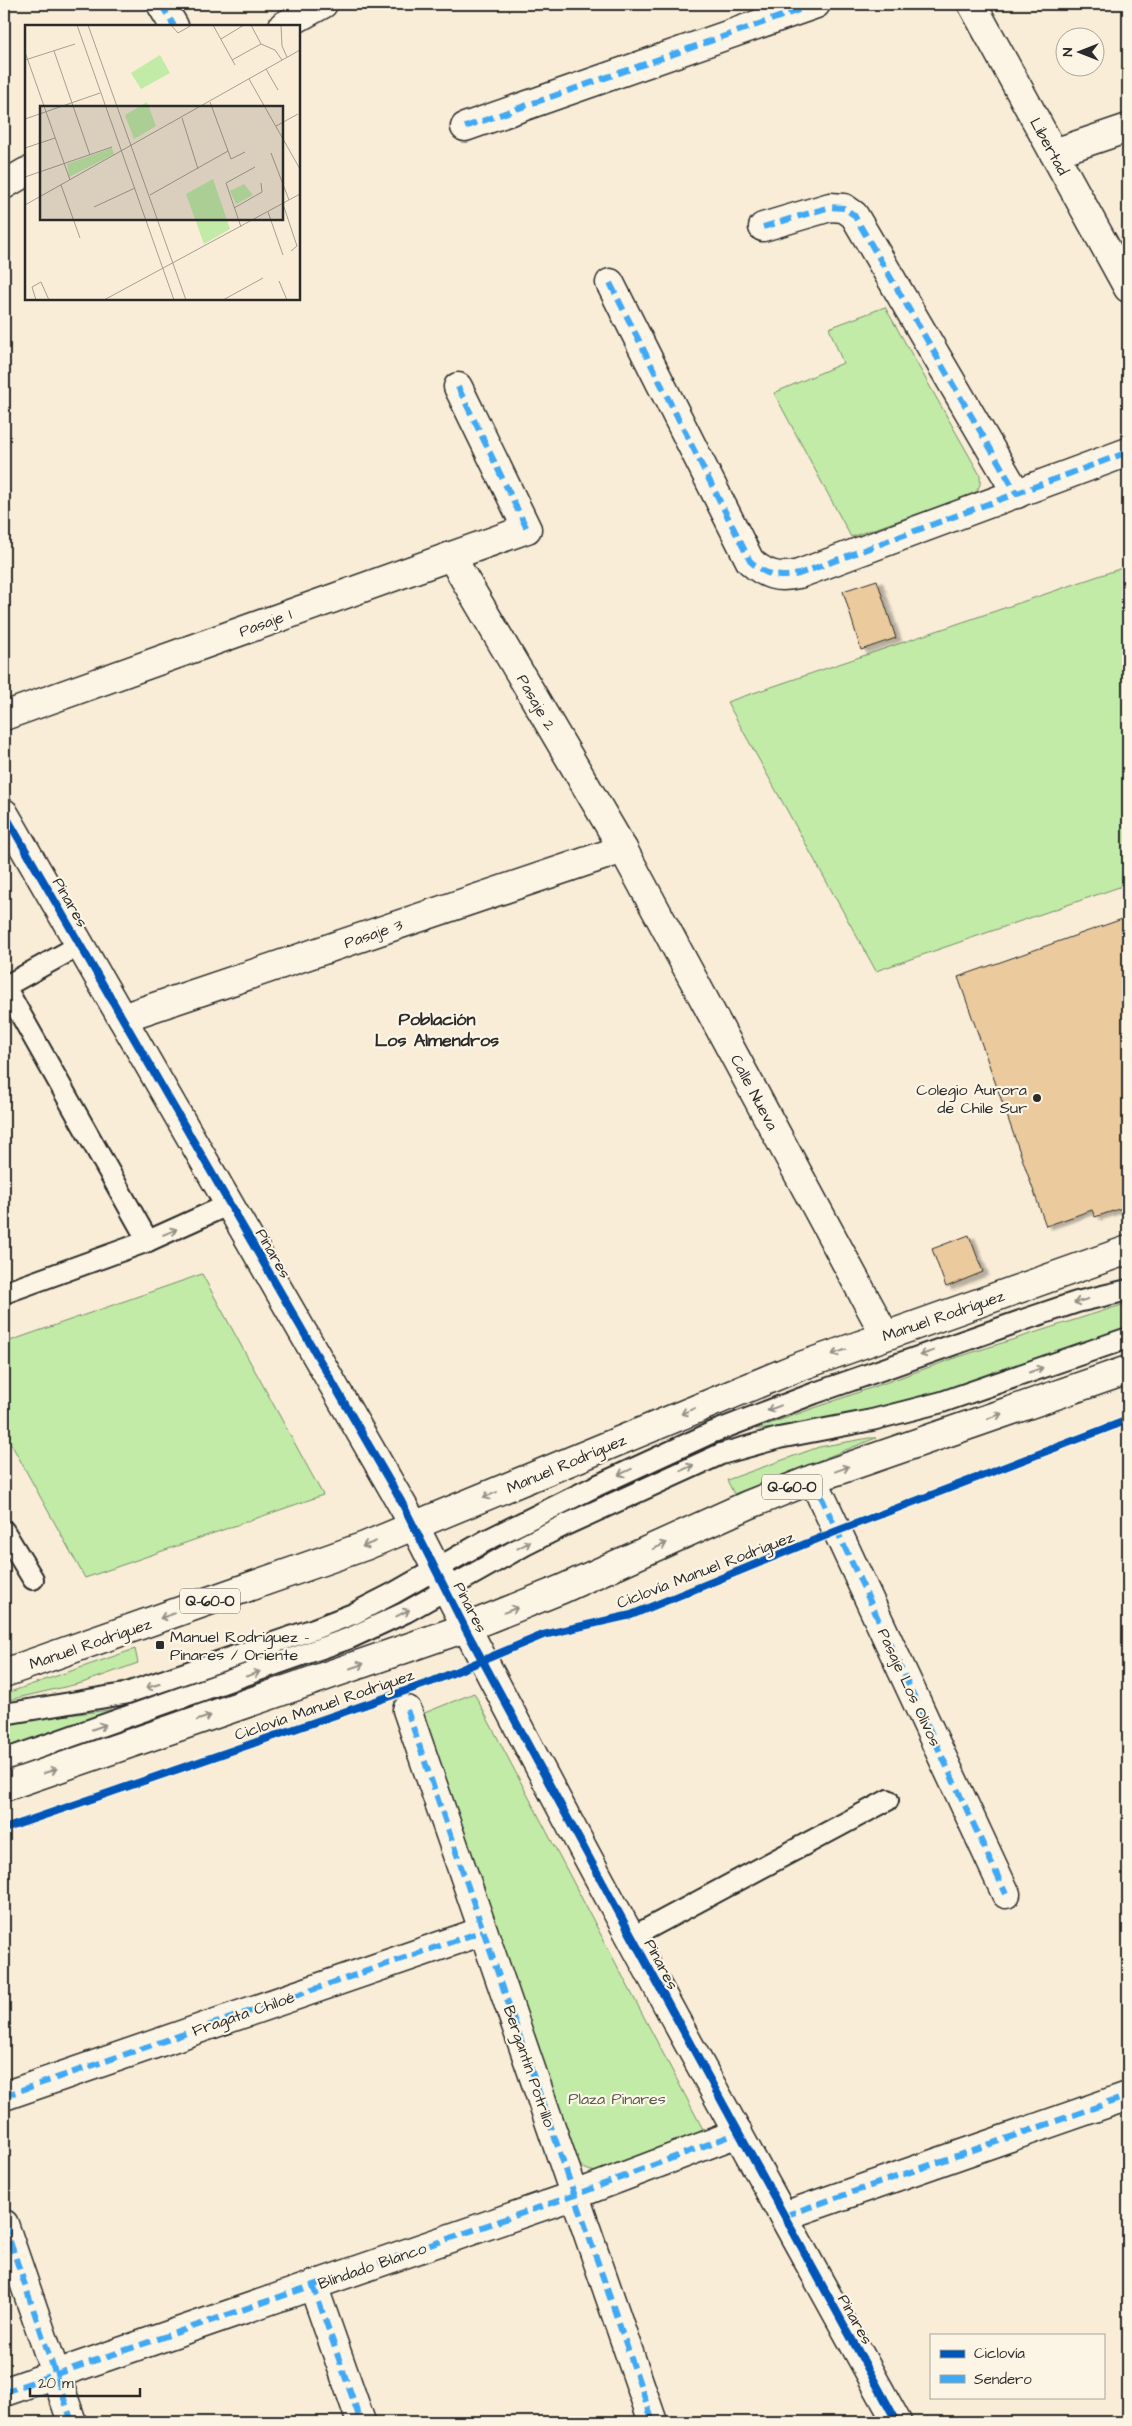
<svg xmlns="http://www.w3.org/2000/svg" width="1132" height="2426" font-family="'Architects Daughter',sans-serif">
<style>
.green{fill:#c1eba7;stroke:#768b69}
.building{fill:#ebcb9d;stroke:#2b2b2b;filter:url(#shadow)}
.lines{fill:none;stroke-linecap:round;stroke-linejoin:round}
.lane-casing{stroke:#2b2b2b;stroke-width:24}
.street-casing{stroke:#2b2b2b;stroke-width:31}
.secondary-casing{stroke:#2b2b2b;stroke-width:31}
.primary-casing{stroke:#2b2b2b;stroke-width:31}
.lane{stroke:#fcf5e5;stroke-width:20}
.street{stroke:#fcf5e5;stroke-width:28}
.secondary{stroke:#fcf5e5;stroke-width:28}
.primary{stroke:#fcf5e5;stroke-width:28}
.quiet{stroke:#3fa9f5;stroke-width:6;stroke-dasharray:12 6;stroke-linecap:butt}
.cycleway-casing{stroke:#fcf5e5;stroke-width:11}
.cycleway{stroke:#0057b8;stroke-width:8}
.oneway{stroke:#949088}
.poi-dot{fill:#2b2b2b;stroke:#fcf5e5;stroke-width:2}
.labels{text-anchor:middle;stroke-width:4.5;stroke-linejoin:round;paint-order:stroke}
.shield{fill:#fcf5e5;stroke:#6a6863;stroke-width:1}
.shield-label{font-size:15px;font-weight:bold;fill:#2b2b2b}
.street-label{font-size:16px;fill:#2b2b2b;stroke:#fcf5e5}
.poi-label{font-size:16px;fill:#2b2b2b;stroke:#fcf5e5;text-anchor:end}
.park-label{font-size:16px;fill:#505b4a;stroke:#fcf5e5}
.neighbourhood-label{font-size:18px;font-weight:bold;fill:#2b2b2b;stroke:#fcf5e5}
.inset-road{fill:none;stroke:#a79f92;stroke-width:1}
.view{fill:#2b2b2b;fill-opacity:0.15;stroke:#2b2b2b;stroke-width:2.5}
.inset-edge{fill:none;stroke:#2b2b2b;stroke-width:2.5}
</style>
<defs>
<filter id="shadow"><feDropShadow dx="5.5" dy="3" stdDeviation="1" flood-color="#0004"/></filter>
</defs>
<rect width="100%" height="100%" fill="#f9edd7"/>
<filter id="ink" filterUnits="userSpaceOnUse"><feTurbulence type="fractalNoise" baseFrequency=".02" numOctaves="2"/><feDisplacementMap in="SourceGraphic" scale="10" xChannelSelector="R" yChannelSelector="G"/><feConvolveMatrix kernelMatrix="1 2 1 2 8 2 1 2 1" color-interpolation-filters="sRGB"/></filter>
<g filter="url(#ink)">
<g class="green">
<path d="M885,307L980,475C981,484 980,489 972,495L851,537L774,393L843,363L829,328Z"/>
<path d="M1128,566V884L876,971L727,702Z"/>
<path d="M202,1274L323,1495L85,1578L4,1431V1343Z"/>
<path d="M1128,1303V1329C1034,1361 939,1397 841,1417C812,1423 785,1429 755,1429L958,1357Z"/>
<path d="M869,1438H876L734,1494L727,1480L819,1447Z"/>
<path d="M135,1649L138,1663L82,1683L4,1701V1694Z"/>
<path d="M474,1693L707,2137L603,2172C588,2172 582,2169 573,2157L422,1714Z"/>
<path d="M117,1709L4,1748V1723Z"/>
</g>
<g class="building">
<path d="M877,580L896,638L861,650L843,591Z"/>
<path d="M1128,917V1206L1095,1217L1092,1210L1046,1226L958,977Z"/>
<path d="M969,1235L983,1272L946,1287L932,1249Z"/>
</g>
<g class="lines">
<defs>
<g id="lane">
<path d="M4,985L148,1241"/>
<path d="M4,987L80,945"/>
<path d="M4,1293L148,1241L230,1204"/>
<path d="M4,1531L33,1579"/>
<path d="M4,1714L124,1694L314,1629L353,1614L394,1593L487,1540L596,1486L711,1433L815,1393L1029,1318L1077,1302L1128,1290"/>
<path d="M4,1760L350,1638L406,1612L525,1545L563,1526L721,1454L779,1438L872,1420L942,1402L1128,1338"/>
<path d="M632,1937L888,1800"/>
</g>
<g id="street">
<path d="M161,4L174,26"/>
<path d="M972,4L1128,288"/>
<path d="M283,26L323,4"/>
<path d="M465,127L816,4"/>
<path d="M1054,153L1128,128"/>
<path d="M4,185L26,172"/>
<path d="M763,227L830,207L844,208L854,215L1017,494"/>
<path d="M610,283L750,561C765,575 778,579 799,574L1128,452"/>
<path d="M451,556L623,849L885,1335"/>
<path d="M4,716L527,529L458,387"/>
<path d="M4,813L415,1527"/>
<path d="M122,1018L623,849"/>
<path d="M813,1479L1006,1894"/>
<path d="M407,1710L653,2422"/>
<path d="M4,2096L483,1931"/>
<path d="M784,2216L1128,2096"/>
<path d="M4,2224L72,2422"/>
<path d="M313,2285L361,2422"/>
<path d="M4,2392L575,2195L738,2133"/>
</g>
<path id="secondary" d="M415,1527C568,1829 733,2125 897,2422"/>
<g id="primary">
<path d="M4,1673L365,1546L798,1367L1128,1250"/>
<path d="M4,1787L465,1628L562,1589L748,1505L813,1479L1128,1370"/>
</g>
</defs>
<use href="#lane" class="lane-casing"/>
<use href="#street" class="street-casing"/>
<use href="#secondary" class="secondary-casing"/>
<use href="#primary" class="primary-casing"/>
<use href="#lane" class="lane"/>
<use href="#street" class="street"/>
<use href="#secondary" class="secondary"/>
<use href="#primary" class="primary"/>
<g class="quiet">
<path d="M161,4L174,26"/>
<path d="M974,6L980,4"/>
<path d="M465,127L816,4"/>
<path d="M763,227L830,207L844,208L854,215L1017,494"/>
<path d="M610,283L750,561C765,575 778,579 799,574L1128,452"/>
<path d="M458,387L527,529"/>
<path d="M813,1479L1006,1894"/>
<path d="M407,1710L653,2422"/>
<path d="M4,2096L483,1931"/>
<path d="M784,2216L1128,2096"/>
<path d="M4,2224L72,2422"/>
<path d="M313,2285L361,2422"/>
<path d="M4,2392L575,2195L738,2133"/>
</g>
<defs>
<g id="cycleway">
<path d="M4,813L401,1501L465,1628L632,1937L897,2422"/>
<path d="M4,1829L431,1682L543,1635L631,1615L837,1531L1128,1420"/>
</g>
</defs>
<use href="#cycleway" class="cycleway-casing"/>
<use href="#cycleway" class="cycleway"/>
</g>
<defs><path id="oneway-shaft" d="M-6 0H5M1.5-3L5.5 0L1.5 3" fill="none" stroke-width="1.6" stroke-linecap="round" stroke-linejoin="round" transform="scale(1.25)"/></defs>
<g class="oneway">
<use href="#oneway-shaft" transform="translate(170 1232) rotate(-23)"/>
<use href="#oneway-shaft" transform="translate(1081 1301) rotate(165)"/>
<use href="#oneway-shaft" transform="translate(839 1352) rotate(160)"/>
<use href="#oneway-shaft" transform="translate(927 1353) rotate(161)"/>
<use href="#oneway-shaft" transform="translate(1036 1370) rotate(-19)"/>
<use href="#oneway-shaft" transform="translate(774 1408) rotate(159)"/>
<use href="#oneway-shaft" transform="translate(688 1411) rotate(157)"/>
<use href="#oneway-shaft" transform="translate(995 1416) rotate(-19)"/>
<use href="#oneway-shaft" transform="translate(687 1468) rotate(-25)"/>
<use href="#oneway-shaft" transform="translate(842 1469) rotate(-20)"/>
<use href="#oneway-shaft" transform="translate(625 1472) rotate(155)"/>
<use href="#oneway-shaft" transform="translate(490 1495) rotate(157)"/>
<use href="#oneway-shaft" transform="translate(369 1544) rotate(159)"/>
<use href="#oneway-shaft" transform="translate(524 1545) rotate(-28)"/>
<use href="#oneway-shaft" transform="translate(660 1546) rotate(-24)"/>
<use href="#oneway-shaft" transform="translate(511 1610) rotate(-21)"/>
<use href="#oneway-shaft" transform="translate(403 1613) rotate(-27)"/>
<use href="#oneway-shaft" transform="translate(167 1616) rotate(161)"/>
<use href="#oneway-shaft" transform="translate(357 1666) rotate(-19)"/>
<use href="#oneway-shaft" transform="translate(253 1674) rotate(-19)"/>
<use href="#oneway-shaft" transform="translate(153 1686) rotate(163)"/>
<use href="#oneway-shaft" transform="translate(204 1718) rotate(-19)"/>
<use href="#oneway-shaft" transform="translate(99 1727) rotate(-19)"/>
<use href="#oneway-shaft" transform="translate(50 1771) rotate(-19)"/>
</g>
</g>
<g class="poi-dot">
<circle cx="1037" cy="1098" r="5"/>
<rect x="155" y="1640" width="10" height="10" rx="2.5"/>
</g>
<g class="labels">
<g class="shield">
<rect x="762" y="1474.5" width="60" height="25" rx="4"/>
<rect x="180" y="1588.5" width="60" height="25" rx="4"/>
</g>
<g class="shield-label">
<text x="792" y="1492">Q-60-O</text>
<text x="210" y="1606">Q-60-O</text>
</g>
<g class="street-label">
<text transform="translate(1050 146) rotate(61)" y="6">Libertad</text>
<text transform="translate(265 622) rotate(-20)" y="6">Pasaje 1</text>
<text transform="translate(537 702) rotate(60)" y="6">Pasaje 2</text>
<text transform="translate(71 902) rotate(60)" y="6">Pinares</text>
<text transform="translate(373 933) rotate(-19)" y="6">Pasaje 3</text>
<text transform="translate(755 1092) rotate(62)" y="6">Calle Nueva</text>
<text transform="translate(274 1253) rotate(60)" y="6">Pinares</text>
<text transform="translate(943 1315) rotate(-19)" y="6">Manuel Rodríguez</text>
<text transform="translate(566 1463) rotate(-23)" y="6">Manuel Rodríguez</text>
<text transform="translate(705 1569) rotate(-21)" y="6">Ciclovía Manuel Rodriguez</text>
<text transform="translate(471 1607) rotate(63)" y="6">Pinares</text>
<text transform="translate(90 1643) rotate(-19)" y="6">Manuel Rodríguez</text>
<text transform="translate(910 1687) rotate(65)" y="6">Pasaje Los Olivos</text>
<text transform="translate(324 1704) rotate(-19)" y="6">Ciclovía Manuel Rodriguez</text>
<text transform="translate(662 1964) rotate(62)" y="6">Pinares</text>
<text transform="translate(243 2013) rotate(-19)" y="6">Fragata Chiloé</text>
<text transform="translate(530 2066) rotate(71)" y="6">Bergantín Potrillo</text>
<text transform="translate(372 2265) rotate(-19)" y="6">Blindado Blanco</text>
<text transform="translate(856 2319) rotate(61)" y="6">Pinares</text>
</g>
<g class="poi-label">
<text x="1027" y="1095">Colegio Aurora<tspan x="1027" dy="18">de Chile Sur</tspan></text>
<text x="170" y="1642" text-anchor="start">Manuel Rodriguez -<tspan x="170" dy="18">Pinares / Oriente</tspan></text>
</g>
<g class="park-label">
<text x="617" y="2104">Plaza Pinares</text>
</g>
<g class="neighbourhood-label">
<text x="437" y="1025">Población<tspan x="437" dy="21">Los Almendros</tspan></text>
</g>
</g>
<g transform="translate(25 25)">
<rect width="275" height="275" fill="#f9edd7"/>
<path d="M135,30L145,48L116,64L106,48ZM122,77L131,101L109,114L100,90ZM87,123L89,129L44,152L42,139ZM188,154L205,204L179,219L161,169ZM219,159L228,170L211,179L205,166Z" fill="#c1eba7"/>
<path class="inset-road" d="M52,0L149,275M63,0L161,275M146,0L153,8L167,0M188,0L210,40M226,0L236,19L250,25L257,35M256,0L257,21L262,32M196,14L219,0M29,26L65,130M0,27L45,155M0,35L50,19M207,35L236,19M241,44L253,65M224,54L275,144M185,77L206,134L220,127M157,93L173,144M0,94L75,68M251,101L273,89M0,123L30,113M246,128L264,175M0,152L87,122M36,160L55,213M125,170L203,126M258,179L272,221L266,226M0,180L275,25M69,182L110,163M209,183L237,167L236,158M243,187L258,230M216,202L201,158L230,142M254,256L262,275M11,275L7,262L16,257L24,275M79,275L275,169M198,275L238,253"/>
<path class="view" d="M15,81H258V195H15Z"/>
<rect width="275" height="275" class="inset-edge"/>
</g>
<rect width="1132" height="2426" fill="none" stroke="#fcf5e5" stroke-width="20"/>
<rect x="10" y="10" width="1112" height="2406" fill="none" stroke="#2b2b2b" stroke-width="2" filter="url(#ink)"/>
<rect x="930" y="2334" width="175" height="65" fill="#fcf5e5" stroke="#a8a49b"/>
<rect x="940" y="2350" width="25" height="8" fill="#0057b8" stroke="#a8a49b"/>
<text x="974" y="2358" font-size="15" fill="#2b2b2b">Ciclovía</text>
<rect x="940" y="2375" width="25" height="8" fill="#3fa9f5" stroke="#a8a49b"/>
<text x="974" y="2384" font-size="15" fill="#2b2b2b">Sendero</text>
<g transform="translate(1080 52) rotate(270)"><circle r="24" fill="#fcf5e5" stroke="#a8a49b"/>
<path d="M0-4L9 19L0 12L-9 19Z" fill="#2b2b2b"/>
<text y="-8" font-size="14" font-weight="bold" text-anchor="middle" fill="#2b2b2b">N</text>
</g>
<path d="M30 2388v8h110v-8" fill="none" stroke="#2b2b2b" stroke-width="2.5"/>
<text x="38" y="2388" font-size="15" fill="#2b2b2b" stroke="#fcf5e5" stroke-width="4" paint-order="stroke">20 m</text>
</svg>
